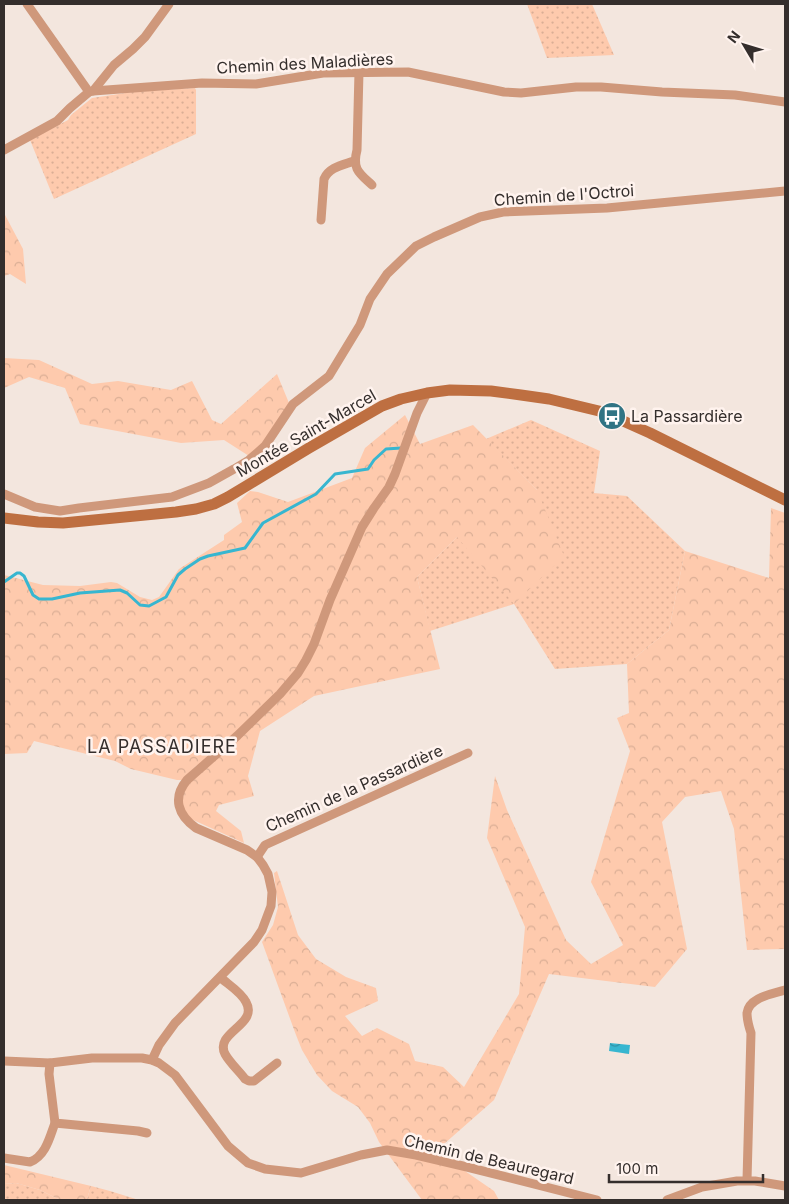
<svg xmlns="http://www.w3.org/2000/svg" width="789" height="1204" font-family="Inter,sans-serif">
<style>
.grass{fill:url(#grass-dots)}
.forest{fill:url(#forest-crowns)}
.water{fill:url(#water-waves)}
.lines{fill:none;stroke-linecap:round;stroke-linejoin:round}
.stream{stroke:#37b6d0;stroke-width:3}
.street{stroke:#cf987b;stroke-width:9}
.secondary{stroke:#be6f41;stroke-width:11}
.labels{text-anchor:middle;stroke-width:5;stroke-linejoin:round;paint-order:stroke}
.street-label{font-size:16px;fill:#342e2c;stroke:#fff3ee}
.poi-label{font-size:16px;fill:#342e2c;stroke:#fff3ee;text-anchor:start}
.neighbourhood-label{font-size:18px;letter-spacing:1px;fill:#342e2c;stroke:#fff3ee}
</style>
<defs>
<pattern id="grass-dots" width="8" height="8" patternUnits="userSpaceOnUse" patternTransform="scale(1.25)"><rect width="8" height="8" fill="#fecaad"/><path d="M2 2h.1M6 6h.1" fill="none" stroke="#daae95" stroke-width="1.8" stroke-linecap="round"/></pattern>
<pattern id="forest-crowns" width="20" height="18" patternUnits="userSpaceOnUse" patternTransform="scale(1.25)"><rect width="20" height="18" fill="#fecaad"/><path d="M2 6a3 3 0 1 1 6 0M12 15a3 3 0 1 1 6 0" fill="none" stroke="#daae95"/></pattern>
<pattern id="water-waves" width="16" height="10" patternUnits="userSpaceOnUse" patternTransform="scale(1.25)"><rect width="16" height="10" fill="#37b6d0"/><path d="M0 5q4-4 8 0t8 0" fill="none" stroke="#2f94a9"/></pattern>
</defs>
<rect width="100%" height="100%" fill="#f3e6de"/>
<g class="grass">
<path d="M527,4H592L614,55L547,58Z"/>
<path d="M195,88L196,90V134L54,199L30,140L68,120L71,115L92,98L132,92Z"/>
<path d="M531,420L600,451L594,493L627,496L685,551L669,630L627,664L555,669L514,604L430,631L417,577L457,537L537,490L486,439Z"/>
<path d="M16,1183L40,1190L60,1200H4V1184Z"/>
<path d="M91,1186L110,1191L139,1200H85L87,1199Z"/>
</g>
<g class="forest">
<path d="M4,213L23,249L26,284L10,274L4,276Z"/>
<path d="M4,358L39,360L92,384L118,381L171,390L192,381L212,420L221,424L277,374L289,403L264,442L249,456L224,440L181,443L80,424L65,388L29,377L4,388Z"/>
<path d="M405,415L420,444L473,425L537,490L564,556L514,604L457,537L417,577L440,669L314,696L260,731L248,776L254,796L219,805L216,811L241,831L244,843L191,819L183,811V797L186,785L197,765L182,780H177L131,769L115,761L34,741L27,753L4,754V575L43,585L80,586L111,582L117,583L140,597L152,600L159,597L179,569L224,540V535L242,522L237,503L250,491L258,492L288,502L352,478L365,448Z"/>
<path d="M771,508L785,513V953L784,949L747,950L734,829L721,791L685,797L662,822L687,949L655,987L549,974L494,1100L436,1151L494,1191L499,1200H422L379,1142L370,1123L358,1107L332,1091L317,1075L302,1050L296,1035L262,942L273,925L278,907L274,873L277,871L298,935L316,959L346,977L376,988L378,1001L345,1016L362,1036L377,1028L409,1044L415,1061L443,1067L464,1087L519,994L525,927L487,838L495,776L507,810L566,940L591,964L623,945L591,882L630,751L617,718L629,713L627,664L669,630L685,551L769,578Z"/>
<path d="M4,1165L91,1186L87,1199L85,1200H60L40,1190L16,1183L4,1184Z"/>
</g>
<path class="water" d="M610,1043L630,1045L629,1054L609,1051Z"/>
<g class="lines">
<path class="stream" d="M4,582L17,573H20L24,576L33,595L39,599H52L80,593L120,590L127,593L140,605L149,606L166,597L178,575L185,569L200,559L208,556L245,548L263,523L316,494L335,474L368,469L374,460L386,449L401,448"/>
<g class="street">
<path d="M27,4L89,92"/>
<path d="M359,72L357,150C352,169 359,173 372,185"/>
<path d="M93,91L202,83L256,84L323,73L408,72L504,92L521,93L576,87H601L662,92L735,95L785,102"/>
<path d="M4,150L57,121L70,108L89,92L93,91L114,65L133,49L145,37L169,4"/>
<path d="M321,220L324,179C329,167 343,165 354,161"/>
<path d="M4,494L35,507L60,511L79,508L172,497L209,483L234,469L249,460L265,446L293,404L329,376L360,325L370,299L387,274L416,246L434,237L480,217L503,212L607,208L785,191"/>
<path d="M257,857L265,845L468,753"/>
<path d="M221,978C229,985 241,992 246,1002C259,1025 214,1032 225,1054C230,1063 239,1071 245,1079L249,1081H254L277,1063"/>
<path d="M152,1060L159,1045L175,1023L254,942L262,930L271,906L272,892L268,874L263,865L257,857L247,850L196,828C178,815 172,798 187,780L237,736L280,694L298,673L306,660L314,644L330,600L362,527L374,508L389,487L395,474L417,413L427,393"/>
<path d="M4,1061L50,1063L92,1058H142L152,1060L159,1063L175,1075L228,1146L248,1163L265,1169L301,1173L361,1155L387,1150L416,1155L467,1167L597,1200"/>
<path d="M50,1063L49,1074L55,1123L138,1131L147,1133"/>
<path d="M4,1158L30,1162C46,1156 50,1136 55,1123"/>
<path d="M747,1180L751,1033C749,1027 747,1019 747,1013C749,997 773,994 785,990"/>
<path d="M667,1200L702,1187L737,1181H755L785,1186"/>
</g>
<path class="secondary" d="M4,518L38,522L63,523L176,512L196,509L214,504L228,497L309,448L382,406L401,399L427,393L450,390L491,391L521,395L549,399L599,411L612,416L650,433L785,500"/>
</g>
<defs>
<symbol id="bus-disc" viewBox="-11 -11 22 22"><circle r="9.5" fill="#307484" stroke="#fff3ee"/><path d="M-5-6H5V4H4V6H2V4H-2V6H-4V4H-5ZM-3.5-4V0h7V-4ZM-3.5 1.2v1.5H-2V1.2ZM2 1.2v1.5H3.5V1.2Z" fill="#fff"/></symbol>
</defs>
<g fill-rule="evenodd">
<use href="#bus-disc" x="596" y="400" width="32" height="32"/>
</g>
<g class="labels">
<g class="street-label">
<text transform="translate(305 63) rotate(-3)" y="6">Chemin des Maladières</text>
<text transform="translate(564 195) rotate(-4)" y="6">Chemin de l'Octroi</text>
<text transform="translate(306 433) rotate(-30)" y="6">Montée Saint-Marcel</text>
<text transform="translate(354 788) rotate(-24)" y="6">Chemin de la Passardière</text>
<text transform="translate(489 1159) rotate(13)" y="6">Chemin de Beauregard</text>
</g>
<g class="poi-label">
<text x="631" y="422">La Passardière</text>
</g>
<g class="neighbourhood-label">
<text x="162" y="753">LA PASSADIERE</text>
</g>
</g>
<rect width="789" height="1204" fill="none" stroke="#342e2c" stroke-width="10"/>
<g transform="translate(744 45) rotate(308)" stroke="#fff3ee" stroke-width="4" paint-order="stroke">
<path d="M0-4L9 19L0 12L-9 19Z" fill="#342e2c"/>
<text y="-8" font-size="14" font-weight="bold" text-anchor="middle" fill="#342e2c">N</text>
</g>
<path d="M609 1174v8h154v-8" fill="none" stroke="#342e2c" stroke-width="2.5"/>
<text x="616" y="1174" font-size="15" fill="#342e2c" stroke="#fff3ee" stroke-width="4" paint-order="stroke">100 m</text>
</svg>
